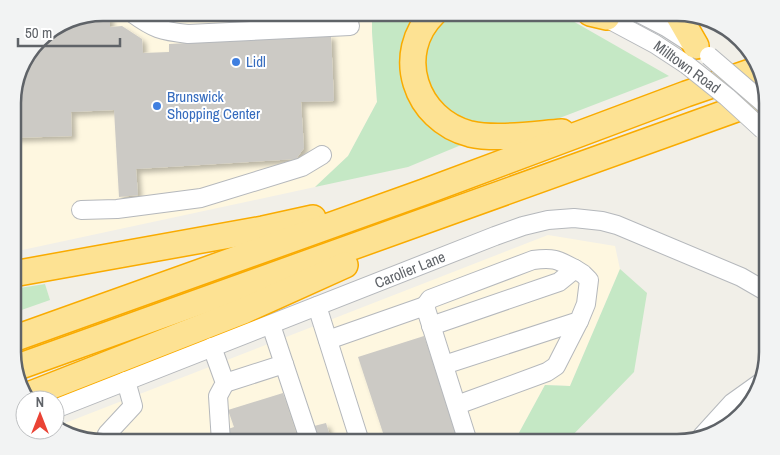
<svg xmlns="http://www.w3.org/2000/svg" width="780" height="455" font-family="'Archivo Narrow',sans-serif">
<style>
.commercial{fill:#fef7e0}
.green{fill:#c5e8c5}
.building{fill:#cccac5;filter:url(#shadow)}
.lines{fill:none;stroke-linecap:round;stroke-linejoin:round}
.minor-casing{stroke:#b5b8bc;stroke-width:20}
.highway-casing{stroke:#f9ab00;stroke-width:28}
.minor{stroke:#fff;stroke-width:18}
.highway{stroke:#fde293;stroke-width:25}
.minor-bridge-casing{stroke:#b5b8bc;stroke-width:20;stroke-linecap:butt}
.minor-bridge{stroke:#fff;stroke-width:18}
.shop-dot{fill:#3f7fe0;stroke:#fff;stroke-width:2}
.labels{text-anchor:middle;stroke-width:4;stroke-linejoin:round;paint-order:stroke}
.shop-label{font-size:15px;fill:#366cbe;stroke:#fff;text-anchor:start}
.street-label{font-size:15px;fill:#5f6368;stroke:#fff}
.rim{fill:none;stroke:#5f6368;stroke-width:2.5}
</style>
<defs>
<filter id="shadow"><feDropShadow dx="4" dy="4" stdDeviation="2.5" flood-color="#0004"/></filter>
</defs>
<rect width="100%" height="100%" fill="#f1efe8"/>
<g class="commercial">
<path d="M104,13H372V32L377,102L348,156L315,187L13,252V92L43,35Z"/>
<path d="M548,235L615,246L620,269L570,386L545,385L514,442H103L58,430L55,427Z"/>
</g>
<g class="green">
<path d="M372,13H420L412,20L401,79L430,126L466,143L408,167L315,187L348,156L377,102L372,32Z"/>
<path d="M451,13H551L564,16L669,76L557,119L497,128L453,119L427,89L423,53L432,28Z"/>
<path d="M620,269L647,293L634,372L566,442H514L545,385L570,386Z"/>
<path d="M45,284L50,300L13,313V289Z"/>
</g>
<g class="building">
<path d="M97,15H110V27L122,26L142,39L143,53L169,52V44L331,35L334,101L301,102L304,148L296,159L136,169L138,195L119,197L114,110L71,112L72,136L13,138V92L43,35Z"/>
<path d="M424,336L459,442H386L358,357Z"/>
<path d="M283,393L299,442H232L228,429L234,427L228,410Z"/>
<path d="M326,423L332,442H319L314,426Z"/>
<path d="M125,435L156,442H123Z"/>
</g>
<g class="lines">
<defs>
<g id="minor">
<path d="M132,13C154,29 161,31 188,34L350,26"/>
<path d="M597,13L655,44L687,65"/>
<path d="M639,13L666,27L694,45"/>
<path d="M81,210L117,209L201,198L302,167L322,155"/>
<path d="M317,306L360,442"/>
<path d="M425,306L430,299L533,260C554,257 558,260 575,269"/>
<path d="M271,325L310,442"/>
<path d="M431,326L559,282L575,269L583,274L589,280L586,304L579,321L444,365"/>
<path d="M328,340L425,306L468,442"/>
<path d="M212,347L225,383L218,396L221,442"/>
<path d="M225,383L284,364"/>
<path d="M457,405L547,372L556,366L579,321"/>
<path d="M55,409L495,236L523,226L548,220L574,218L602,221L617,225L741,277L767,292"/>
<path d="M107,434L133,406L126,381"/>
<path d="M702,436L732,403L760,383"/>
</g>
<g id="highway">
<path d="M434,13C393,53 415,120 470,134C496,140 535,134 562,132"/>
<path d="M590,13L607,17"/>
<path d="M677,13L696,46"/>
<path d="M13,274L263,229L313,218"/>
<path d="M13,339L424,192L686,94L759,69"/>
<path d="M15,368L767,98"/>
<path d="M26,396L243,311L345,265"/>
</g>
</defs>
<use href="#minor" class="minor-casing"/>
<use href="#highway" class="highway-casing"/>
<use href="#minor" class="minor"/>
<use href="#highway" class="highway"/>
<defs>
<g id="minor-bridge">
<path d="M709,56L767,106"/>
<path d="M687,65L727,97L763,130"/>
</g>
</defs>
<use href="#minor-bridge" class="minor-bridge-casing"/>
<use href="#minor-bridge" class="minor-bridge"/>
</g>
<g class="shop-dot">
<circle cx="236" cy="62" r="5"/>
<circle cx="157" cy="106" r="5"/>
</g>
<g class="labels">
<g class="shop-label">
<text x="246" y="67">Lidl</text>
<text x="167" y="102">Brunswick<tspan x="167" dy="17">Shopping Center</tspan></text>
</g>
<g class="street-label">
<text transform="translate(687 67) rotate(36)" y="5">Milltown Road</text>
<text transform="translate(410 270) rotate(-22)" y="5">Carolier Lane</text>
</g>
</g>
<path d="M0 0H780V455H0ZM103 21H677A82 82 0 0 1 759 103V352A82 82 0 0 1 677 434H103A82 82 0 0 1 21 352V103A82 82 0 0 1 103 21Z" fill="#f2f3f3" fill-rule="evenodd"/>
<path class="rim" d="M103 21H677A82 82 0 0 1 759 103V352A82 82 0 0 1 677 434H103A82 82 0 0 1 21 352V103A82 82 0 0 1 103 21Z"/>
<g transform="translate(40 415)"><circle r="24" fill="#ffffff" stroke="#bfc1c3"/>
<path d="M0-4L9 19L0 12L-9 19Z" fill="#ea4335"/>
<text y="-8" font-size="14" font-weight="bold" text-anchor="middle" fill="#5f6368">N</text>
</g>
<path d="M18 38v8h102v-8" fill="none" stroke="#5f6368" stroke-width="2.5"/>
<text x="25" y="38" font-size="15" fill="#5f6368" stroke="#ffffff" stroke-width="4" paint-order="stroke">50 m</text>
</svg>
